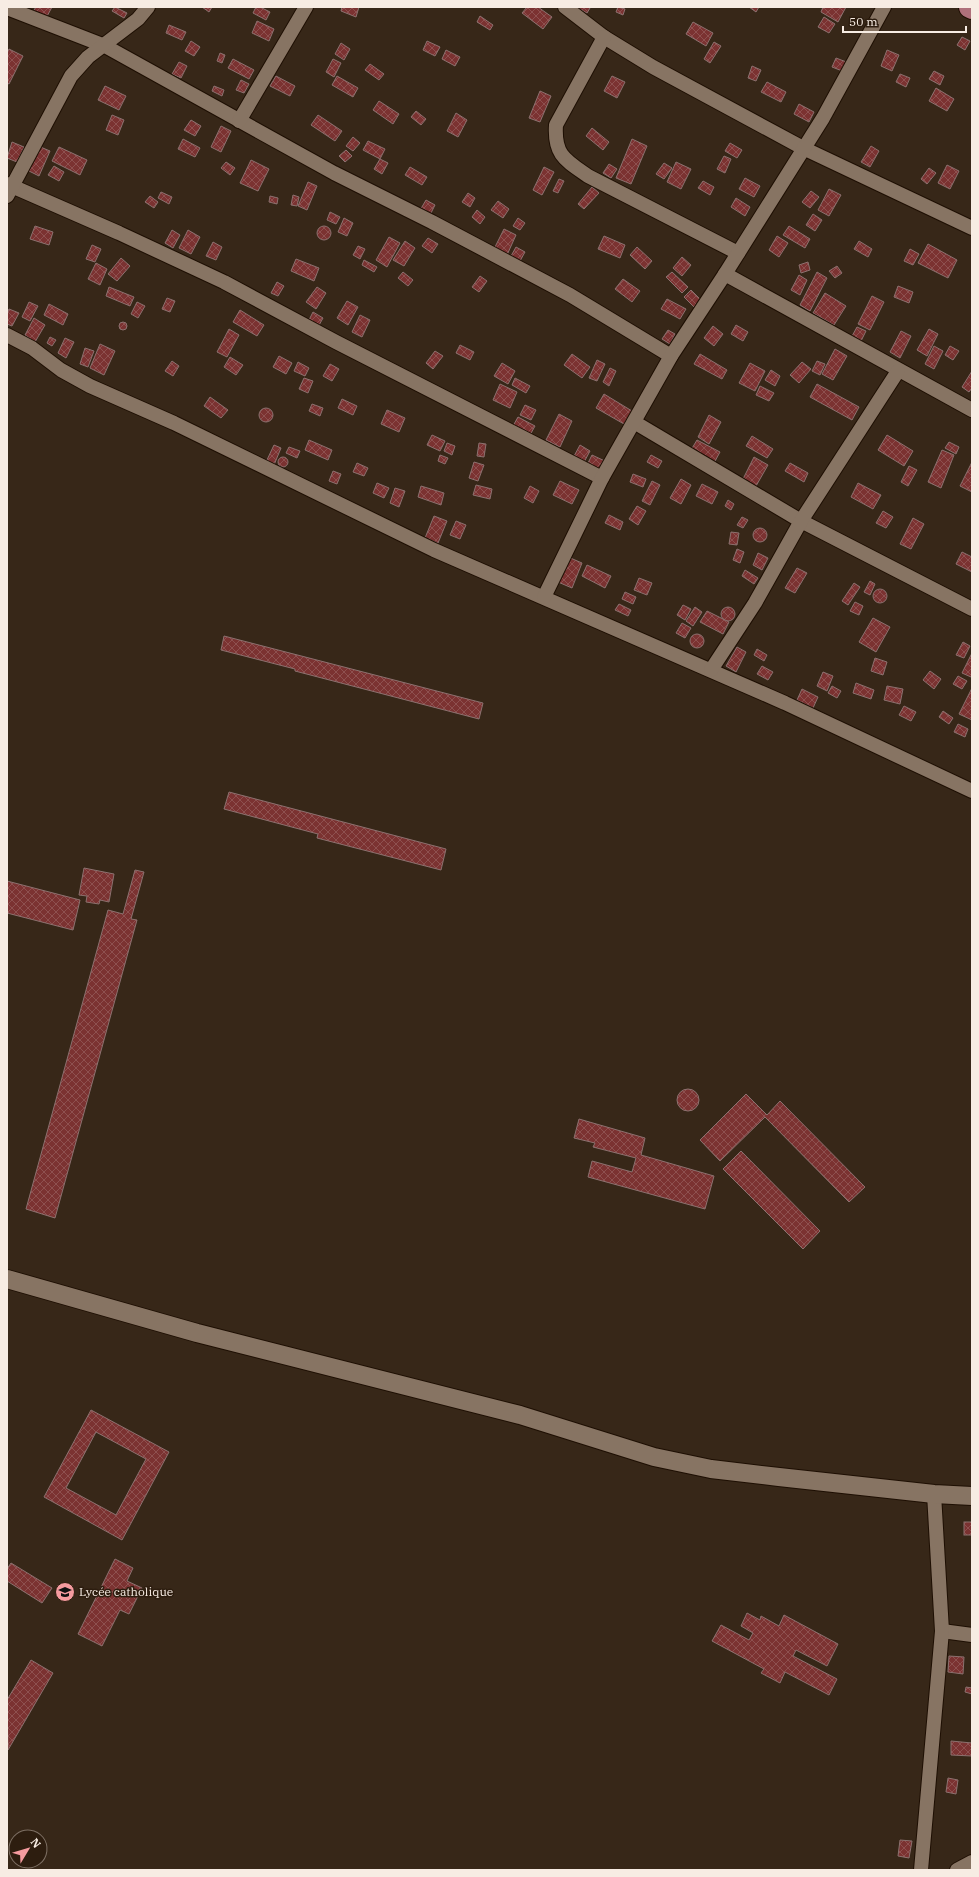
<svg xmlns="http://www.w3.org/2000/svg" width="979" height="1877" font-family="'IBM Plex Serif',serif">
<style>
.building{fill:url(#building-cross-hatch);stroke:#8c716f;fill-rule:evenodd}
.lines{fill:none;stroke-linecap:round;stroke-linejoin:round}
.minor-casing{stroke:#1e0f03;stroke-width:16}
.tertiary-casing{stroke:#1e0f03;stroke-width:20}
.primary-casing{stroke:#1e0f03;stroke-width:24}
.minor{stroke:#877463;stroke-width:14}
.tertiary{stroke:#877463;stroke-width:18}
.primary{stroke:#af707a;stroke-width:22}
.labels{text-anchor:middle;stroke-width:3;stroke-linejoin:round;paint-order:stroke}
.poi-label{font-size:12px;fill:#f7ece3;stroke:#2d1d0f;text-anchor:start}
</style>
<defs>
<pattern id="building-cross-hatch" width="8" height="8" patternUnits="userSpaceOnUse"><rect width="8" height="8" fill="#7b3231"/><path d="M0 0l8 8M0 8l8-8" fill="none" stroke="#8e504f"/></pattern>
</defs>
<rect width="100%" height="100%" fill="#372718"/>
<g class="building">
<path d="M36,7H52L45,20L32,13Z"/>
<path d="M115,7L127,13L124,18L112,11Z"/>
<path d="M202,7H212L209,12Z"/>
<path d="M256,7H260L270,12L266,20L253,13Z"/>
<path d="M342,7H359L356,17L341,11Z"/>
<path d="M527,7H538L552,17L543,29L522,13Z"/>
<path d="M576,7H589L590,8L587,13Z"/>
<path d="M618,7L625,9L623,15L616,12Z"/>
<path d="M749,7H759L756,12Z"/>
<path d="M823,7H846L838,22L821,12Z"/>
<path d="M480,16L493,25L490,30L477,22Z"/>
<path d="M824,17L835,24L829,33L818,27Z"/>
<path d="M257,21L274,29L269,41L252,33Z"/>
<path d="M693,22L713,33L706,46L686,34Z"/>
<path d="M169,25L186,32L182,40L166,33Z"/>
<path d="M962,37L970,41L965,50L957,45Z"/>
<path d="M191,41L200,47L194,56L185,51Z"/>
<path d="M427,41L440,47L435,56L423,50Z"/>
<path d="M714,42L721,46L710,63L704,59Z"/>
<path d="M341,43L350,49L344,60L335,54Z"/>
<path d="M9,49L23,56L9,84L7,83V53Z"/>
<path d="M446,50L460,57L455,66L442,59Z"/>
<path d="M887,50L899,55L892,71L881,66Z"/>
<path d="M220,53L225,55L222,63L217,61Z"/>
<path d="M836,58L849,63L845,72L832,67Z"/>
<path d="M233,59L254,70L249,79L228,68Z"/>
<path d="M333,59L341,63L334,77L326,72Z"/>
<path d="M179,62L187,66L181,78L172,74Z"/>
<path d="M370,64L384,74L379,80L365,70Z"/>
<path d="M752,66L761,70L756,81L748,78Z"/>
<path d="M934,71L944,76L940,85L929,79Z"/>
<path d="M900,74L910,78L906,87L896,82Z"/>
<path d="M276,76L295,86L290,96L270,86Z"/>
<path d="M337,76L358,88L353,97L332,85Z"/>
<path d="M612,76L625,82L617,98L604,91Z"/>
<path d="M241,80L249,84L244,93L236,90Z"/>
<path d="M767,82L786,92L781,102L761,92Z"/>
<path d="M105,86L126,96L119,110L98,100Z"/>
<path d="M214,86L224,90L222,96L212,91Z"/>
<path d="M936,88L954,99L947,111L929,101Z"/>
<path d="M540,91L551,96L540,122L529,118Z"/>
<path d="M379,101L399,114L393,124L373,110Z"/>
<path d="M799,104L814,112L809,122L794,114Z"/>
<path d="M416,111L426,119L421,125L411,117Z"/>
<path d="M456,113L467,120L458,137L447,131Z"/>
<path d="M112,115L124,120L118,135L106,130Z"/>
<path d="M318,115L342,131L335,141L311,125Z"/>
<path d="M191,120L201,126L195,136L184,130Z"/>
<path d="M221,126L231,131L221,152L211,147Z"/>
<path d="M592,128L609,142L603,150L586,136Z"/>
<path d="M353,137L360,143L353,151L346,146Z"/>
<path d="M183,139L200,148L195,157L178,149Z"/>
<path d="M632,139L647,146L631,184L616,178Z"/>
<path d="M368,141L385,149L380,159L363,150Z"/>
<path d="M12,142L24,147L17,162L7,158Z"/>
<path d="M730,143L742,150L737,158L725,151Z"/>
<path d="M38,146L50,151L39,176L27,170Z"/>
<path d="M871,146L879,151L870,167L861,162Z"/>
<path d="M59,147L87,160L80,175L52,161Z"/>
<path d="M346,150L352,156L345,162L339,156Z"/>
<path d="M724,156L731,159L725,173L717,169Z"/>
<path d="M380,159L388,163L382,174L374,169Z"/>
<path d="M251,160L269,169L258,191L240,183Z"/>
<path d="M226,162L235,168L230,175L221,168Z"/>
<path d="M676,162L691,169L681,189L667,182Z"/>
<path d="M664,163L672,168L664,179L656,174Z"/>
<path d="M609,164L617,169L611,178L603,173Z"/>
<path d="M947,165L959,171L950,189L938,183Z"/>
<path d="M54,166L64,172L59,181L48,175Z"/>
<path d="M410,167L427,177L422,185L405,175Z"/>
<path d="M544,167L554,172L542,195L533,190Z"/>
<path d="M929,168L936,173L927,184L921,179Z"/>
<path d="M745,178L760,186L754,197L739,189Z"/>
<path d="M559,179L564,181L558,193L553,191Z"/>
<path d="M703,181L714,187L710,195L698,188Z"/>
<path d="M308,182L317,186L307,210L298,206Z"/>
<path d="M592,187L599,193L584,209L578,204Z"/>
<path d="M829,189L841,195L829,216L818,210Z"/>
<path d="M811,191L819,197L810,208L802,202Z"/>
<path d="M161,192L172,197L169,204L158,198Z"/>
<path d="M468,193L475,198L470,207L462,202Z"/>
<path d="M293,195L299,197L297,206L291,205Z"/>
<path d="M150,196L158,202L154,208L145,202Z"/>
<path d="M270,196L278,198L277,204L269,202Z"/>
<path d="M736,198L750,207L745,216L731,207Z"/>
<path d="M426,200L435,205L429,217L419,212Z"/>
<path d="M498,201L509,209L503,218L491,210Z"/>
<path d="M477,210L485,217L480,224L472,217Z"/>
<path d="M330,212L340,217L336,224L327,220Z"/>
<path d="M813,214L822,220L815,231L806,225Z"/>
<path d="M344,218L353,223L347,236L338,232Z"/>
<path d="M518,218L525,223L520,230L513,226Z"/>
<path d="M35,226L53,232L49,245L30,239Z"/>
<path d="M789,226L810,239L805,248L783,235Z"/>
<circle cx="324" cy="233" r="7"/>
<path d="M504,229L516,235L507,255L494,249Z"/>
<path d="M172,230L180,235L173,248L165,243Z"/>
<path d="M188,230L200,237L191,254L179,248Z"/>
<path d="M604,236L625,245L620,258L598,249Z"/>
<path d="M777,236L788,243L779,257L769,250Z"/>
<path d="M389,237L400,243L387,267L376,260Z"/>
<path d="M428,238L438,244L432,253L422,246Z"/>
<path d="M405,241L415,248L404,266L393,260Z"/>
<path d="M859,241L872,249L868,257L854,249Z"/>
<path d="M213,242L222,247L216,260L206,256Z"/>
<path d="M928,244L957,260L948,278L918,263Z"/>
<path d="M92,245L101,249L95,262L86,259Z"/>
<path d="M358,246L365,249L360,259L353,255Z"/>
<path d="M516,247L525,252L520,261L511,256Z"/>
<path d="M637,247L652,261L645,269L630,255Z"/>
<path d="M910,249L919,254L913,265L904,261Z"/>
<path d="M682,257L691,265L682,276L673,268Z"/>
<path d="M121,258L130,266L117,281L108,274Z"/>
<path d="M296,259L319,268L314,281L291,271Z"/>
<path d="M364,260L377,267L374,272L362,265Z"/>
<path d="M808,262L810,270L801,273L799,265Z"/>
<path d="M96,263L107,269L100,285L88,279Z"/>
<path d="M837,266L842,273L835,278L829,271Z"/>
<path d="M403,272L413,280L408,286L398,278Z"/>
<path d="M672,272L688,287L682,293L666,277Z"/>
<path d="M817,272L827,278L810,311L800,305Z"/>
<path d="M799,275L807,280L800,295L791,290Z"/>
<path d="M480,276L487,281L479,292L472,287Z"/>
<path d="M623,279L640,291L632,302L615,289Z"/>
<path d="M277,282L284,286L278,296L271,293Z"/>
<path d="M898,286L913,292L909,303L894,297Z"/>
<path d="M109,287L134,297L130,306L106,296Z"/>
<path d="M317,287L326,293L316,309L306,302Z"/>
<path d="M691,290L701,300L694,307L684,297Z"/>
<path d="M825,293L846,306L834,325L813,313Z"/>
<path d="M872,296L884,302L870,330L858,324Z"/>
<path d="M167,298L175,301L170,312L162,309Z"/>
<path d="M667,299L686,309L680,319L661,309Z"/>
<path d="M347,301L358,307L348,325L337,318Z"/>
<path d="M29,302L38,306L30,321L22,317Z"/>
<path d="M137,302L145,306L138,318L131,314Z"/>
<path d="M49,304L68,314L63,325L44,315Z"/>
<path d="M9,309L19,313L12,326L7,324V313Z"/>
<path d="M240,310L264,325L257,336L233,322Z"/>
<path d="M313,312L323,318L318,327L308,322Z"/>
<path d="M360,315L370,320L362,337L352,332Z"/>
<path d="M34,318L45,325L35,342L25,335Z"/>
<circle cx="123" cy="326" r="4"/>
<path d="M736,325L748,332L743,341L731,334Z"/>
<path d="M713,326L723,334L714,346L704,338Z"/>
<path d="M857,327L866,331L860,343L851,338Z"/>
<path d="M229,329L239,335L227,357L217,352Z"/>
<path d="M929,329L938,334L927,356L917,350Z"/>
<path d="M668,330L675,334L670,344L662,339Z"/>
<path d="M901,331L911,336L900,358L890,352Z"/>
<path d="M50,337L56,340L52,346L47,343Z"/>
<path d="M65,338L74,342L66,358L58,353Z"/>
<path d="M100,344L115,351L104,375L90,368Z"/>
<path d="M460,345L474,352L470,360L456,353Z"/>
<path d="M934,346L943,351L934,369L925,364Z"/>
<path d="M950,346L959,351L953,360L945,355Z"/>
<path d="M85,348L94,351L88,367L80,364Z"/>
<path d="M835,349L847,356L833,380L822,374Z"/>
<path d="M435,351L443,356L433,369L426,363Z"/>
<path d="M572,354L590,367L582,378L564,365Z"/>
<path d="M700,354L727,370L722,379L694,364Z"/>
<path d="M279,356L292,363L286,374L273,367Z"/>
<path d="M230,357L243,365L236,375L224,367Z"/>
<path d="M597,360L605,364L597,381L589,378Z"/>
<path d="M172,361L179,366L173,376L165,371Z"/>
<path d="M817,361L825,364L820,375L812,371Z"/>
<path d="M298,362L309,368L305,376L294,371Z"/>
<path d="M802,362L811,369L799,383L790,375Z"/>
<path d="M502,363L515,371L508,384L494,376Z"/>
<path d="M750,363L765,371L755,391L739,383Z"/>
<path d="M330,364L339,369L332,381L323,376Z"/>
<path d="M610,368L616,371L609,386L603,382Z"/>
<path d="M771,370L780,376L775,386L765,380Z"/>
<path d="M972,371V388L969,392L962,387Z"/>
<path d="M304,378L313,381L308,393L299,389Z"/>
<path d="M515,378L530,386L526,393L512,385Z"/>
<path d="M500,384L517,392L510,408L493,400Z"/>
<path d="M817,384L859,407L852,420L810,397Z"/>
<path d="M760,386L774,393L769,401L756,395Z"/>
<path d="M604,394L632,411L624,424L596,408Z"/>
<path d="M210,397L228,410L221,418L204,406Z"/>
<path d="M342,399L357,406L353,415L338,408Z"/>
<path d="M312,404L323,408L320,416L309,411Z"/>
<path d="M525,405L536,410L531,420L520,415Z"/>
<circle cx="266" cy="415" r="7"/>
<path d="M387,410L405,418L399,432L381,424Z"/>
<path d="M559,414L572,421L560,447L546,440Z"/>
<path d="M709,415L721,422L709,444L698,437Z"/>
<path d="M518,417L535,426L530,435L513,426Z"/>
<path d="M432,435L445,441L440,451L427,445Z"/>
<path d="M887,435L913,451L904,466L878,450Z"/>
<path d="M752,436L773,449L767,458L746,446Z"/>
<path d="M309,440L332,450L328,460L305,450Z"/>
<path d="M697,440L720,452L714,463L691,450Z"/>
<path d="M949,442L959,447L956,454L945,448Z"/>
<path d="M447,443L455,446L452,455L444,451Z"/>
<path d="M479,443L486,444L484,457L477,456Z"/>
<path d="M274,445L281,448L274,465L266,462Z"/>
<path d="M580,445L590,451L583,464L573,458Z"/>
<path d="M289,447L300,451L297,458L286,453Z"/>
<path d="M942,450L954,455L941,488L928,482Z"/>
<path d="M440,455L448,458L445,464L438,461Z"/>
<path d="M592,455L607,462L601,473L587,465Z"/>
<path d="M651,455L662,461L658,468L647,462Z"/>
<path d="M754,457L768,465L756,486L743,479Z"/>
<circle cx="283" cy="462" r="5"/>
<path d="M474,462L484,465L478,481L469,478Z"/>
<path d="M972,462V492L960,486Z"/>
<path d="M357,463L368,468L364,476L353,472Z"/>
<path d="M790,463L808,473L804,482L785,471Z"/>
<path d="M909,466L917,470L908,486L901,482Z"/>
<path d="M333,471L341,474L337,484L329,481Z"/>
<path d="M633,474L646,479L643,487L630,482Z"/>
<path d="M681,479L691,485L681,504L670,498Z"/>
<path d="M560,481L579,490L572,504L553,495Z"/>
<path d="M652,481L660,485L650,505L642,501Z"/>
<path d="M377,483L389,488L384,498L373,493Z"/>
<path d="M858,483L881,495L873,509L851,497Z"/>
<path d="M702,484L718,492L712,504L696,496Z"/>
<path d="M476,485L492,489L490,499L473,495Z"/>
<path d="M421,486L444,493L441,505L418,497Z"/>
<path d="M530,486L539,491L533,503L524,498Z"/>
<path d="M395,488L405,491L399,507L390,503Z"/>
<path d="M728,500L734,504L731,510L725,506Z"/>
<path d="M637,506L646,511L638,525L629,519Z"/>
<path d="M883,511L893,517L886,528L876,523Z"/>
<path d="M609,515L623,522L620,530L605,523Z"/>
<path d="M434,516L447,521L438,543L425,538Z"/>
<path d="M742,517L748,520L743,528L737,525Z"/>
<path d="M913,518L924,524L911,549L900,544Z"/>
<path d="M456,521L466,525L460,539L450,535Z"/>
<circle cx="760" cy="535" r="7"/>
<path d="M731,532L739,533L737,545L729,544Z"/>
<path d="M737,549L744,552L740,563L733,560Z"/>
<path d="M962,552L972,557V572L956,564Z"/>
<path d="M758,553L768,558L762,570L753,565Z"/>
<path d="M568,557L582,563L572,588L558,582Z"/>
<path d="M587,565L611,576L605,588L582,576Z"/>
<path d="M797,568L807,573L795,593L785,588Z"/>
<path d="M745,570L758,578L754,584L742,576Z"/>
<path d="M639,578L652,583L647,595L634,590Z"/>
<path d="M870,581L875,584L870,595L864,592Z"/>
<path d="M854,583L860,587L848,605L842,601Z"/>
<circle cx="880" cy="596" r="7"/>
<path d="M625,592L636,597L633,604L622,599Z"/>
<path d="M855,602L863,606L859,615L850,611Z"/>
<path d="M619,604L631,610L628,616L615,610Z"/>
<path d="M683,605L691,609L685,620L677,615Z"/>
<path d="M695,607L702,612L693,626L686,621Z"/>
<circle cx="728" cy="614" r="7"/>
<path d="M707,611L729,622L723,634L700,622Z"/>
<path d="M873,618L890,627L876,652L859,642Z"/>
<path d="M682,623L691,628L685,638L676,633Z"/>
<circle cx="697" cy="641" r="7"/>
<path d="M224,636L483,703L479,719L295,671V669L221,650Z"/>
<path d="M963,642L970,646L964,658L956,655Z"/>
<path d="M737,647L746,652L736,672L726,666Z"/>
<path d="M757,649L767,655L764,661L754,655Z"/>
<path d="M972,653V675L971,677L962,673Z"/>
<path d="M875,658L887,662L883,675L871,671Z"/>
<path d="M762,666L773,672L768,680L757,674Z"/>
<path d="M930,671L941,679L934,689L923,680Z"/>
<path d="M823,672L833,676L827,691L817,686Z"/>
<path d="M958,676L967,681L962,689L953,684Z"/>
<path d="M856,683L874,690L871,699L853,693Z"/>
<path d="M832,686L841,691L837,698L828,693Z"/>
<path d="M887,686L903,689L900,704L884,700Z"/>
<path d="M972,688V720L959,714Z"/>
<path d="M802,689L818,697L813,708L797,700Z"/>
<path d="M904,706L916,712L911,721L899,715Z"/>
<path d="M943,711L953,718L949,724L939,717Z"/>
<path d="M958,724L968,729L965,737L954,732Z"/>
<path d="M229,792L446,849L441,870L317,838L318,834L224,809Z"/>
<path d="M84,868L114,874L109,902L100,900L99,904L86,902L87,896L79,895Z"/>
<path d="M135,870L144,872L131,919L137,920L55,1218L26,1209L108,910L123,914Z"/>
<path d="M7,881L80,900L73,930L7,913Z"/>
<circle cx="688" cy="1100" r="11"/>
<path d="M746,1094L767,1115L780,1101L865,1187L849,1202L765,1117L720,1161L700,1140Z"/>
<path d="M579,1119L645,1138L641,1155L714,1176L705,1209L588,1177L592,1161L632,1172L636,1158L593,1147L595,1143L574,1138Z"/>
<path d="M741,1151L820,1231L803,1249L723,1169Z"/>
<path d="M91,1410L169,1452L122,1540L44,1497ZM96,1432L146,1459L116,1515L66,1488Z"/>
<rect x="964" y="1522" width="8" height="13"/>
<path d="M115,1559L133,1568L127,1581L142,1588L129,1614L120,1610L102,1646L78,1634Z"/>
<path d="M11,1563L52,1588L42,1603L7,1581V1569Z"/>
<path d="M747,1613L760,1620L761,1616L779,1626L784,1615L838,1644L827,1666L796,1650L793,1656L837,1679L829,1695L785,1672L780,1683L761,1673L764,1669L712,1641L721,1625L749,1640L753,1633L741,1626Z"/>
<path d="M949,1656L964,1657L963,1674L948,1672Z"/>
<path d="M31,1660L53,1673L8,1750L7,1700Z"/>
<path d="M966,1687L972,1688V1694L965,1692Z"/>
<path d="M951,1741L972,1743V1756L951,1755Z"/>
<path d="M948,1778L958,1780L956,1794L946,1792Z"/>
<path d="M900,1840L912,1841L909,1858L898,1856Z"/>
</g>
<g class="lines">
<defs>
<g id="minor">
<path d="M565,7L604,37L653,67L803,148L972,228"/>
<path d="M7,8L105,46L334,173L432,222L570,295L671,356"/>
<path d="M604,37L556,125C554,155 565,160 588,176L738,253"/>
<path d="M239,121L306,7"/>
<path d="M7,184L119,233L224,282L336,342L602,478"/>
<path d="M7,196L71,76L88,57L138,19L148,7"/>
<path d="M725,274L972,410"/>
<path d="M7,335L32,348L61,370L90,386L174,423L434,550L785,703L972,791"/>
<path d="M634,422L801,521L972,609"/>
<path d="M544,597L602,478L671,356L725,274L823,118L884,7"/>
<path d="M711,670L755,603L801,521L898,371"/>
<path d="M942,1631L972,1635"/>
<path d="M921,1870L942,1631L934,1494"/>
<path d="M957,1870L972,1862"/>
</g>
<path id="tertiary" d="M7,1279L197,1333L520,1415L654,1457L711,1469L779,1477L934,1494L972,1496"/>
<path id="primary" d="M970,7L972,8"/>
</defs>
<use href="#minor" class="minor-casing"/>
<use href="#tertiary" class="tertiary-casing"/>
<use href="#primary" class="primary-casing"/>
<use href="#minor" class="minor"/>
<use href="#tertiary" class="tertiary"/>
<use href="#primary" class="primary"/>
</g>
<defs>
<symbol id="school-disc" viewBox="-11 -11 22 22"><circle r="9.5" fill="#f59b9f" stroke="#2d1d0f"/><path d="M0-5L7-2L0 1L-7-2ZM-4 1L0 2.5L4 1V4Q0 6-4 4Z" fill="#111"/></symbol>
</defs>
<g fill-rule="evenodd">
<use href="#school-disc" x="54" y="1581" width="22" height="22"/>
</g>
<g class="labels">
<g class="poi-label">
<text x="79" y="1596">Lycée catholique</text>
</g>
</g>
<rect width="979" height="1877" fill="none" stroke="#f7ece3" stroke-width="16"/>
<g transform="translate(28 1849) rotate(52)"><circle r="19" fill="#2d1d0f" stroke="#7e7064"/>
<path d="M0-3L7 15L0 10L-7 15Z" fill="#f59b9f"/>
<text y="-6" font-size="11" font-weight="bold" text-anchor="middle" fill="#f7ece3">N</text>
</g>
<path d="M843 26v6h123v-6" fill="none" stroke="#f7ece3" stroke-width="2"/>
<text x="849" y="26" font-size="12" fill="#f7ece3" stroke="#2d1d0f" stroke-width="3" paint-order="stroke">50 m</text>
</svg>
